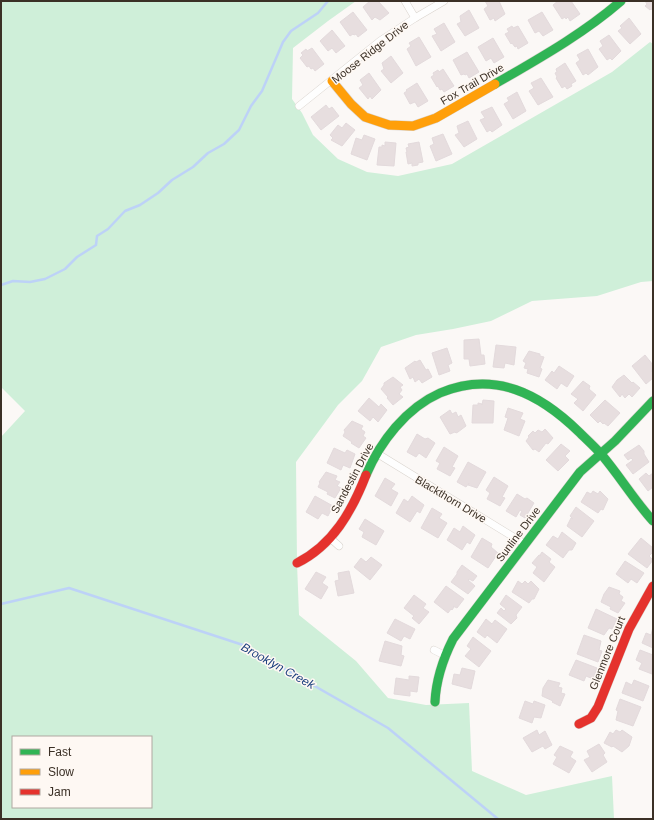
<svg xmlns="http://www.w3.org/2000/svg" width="654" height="820" font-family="Arial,sans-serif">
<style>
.green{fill:#cfefd9;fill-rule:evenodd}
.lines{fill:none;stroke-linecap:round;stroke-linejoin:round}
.stream{stroke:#bdd2f7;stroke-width:2.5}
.building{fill:#e7dedf;stroke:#e3dadc}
.street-casing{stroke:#d9d3cd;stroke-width:8}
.fast-casing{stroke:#d9d3cd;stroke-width:10}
.slow-casing{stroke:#d9d3cd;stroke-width:10}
.jam-casing{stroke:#d9d3cd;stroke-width:10}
.street{stroke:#fefefe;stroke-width:7}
.fast{stroke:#30b455;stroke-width:9}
.slow{stroke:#ff9f0a;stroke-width:9}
.jam{stroke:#e5322d;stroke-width:9}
.labels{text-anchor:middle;stroke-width:3;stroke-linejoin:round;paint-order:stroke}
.street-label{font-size:11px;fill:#3b3026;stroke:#fef8f3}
.water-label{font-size:12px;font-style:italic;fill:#1c407e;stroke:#fef8f3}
</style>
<rect width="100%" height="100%" fill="#fbf8f6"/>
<path class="green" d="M1,1H356L328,21L293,48L292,99L302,113L313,135L338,159L367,172L398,176L452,164L612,72L650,42L653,44V281L641,282L597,296L532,301L491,321L453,329L416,335L381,347L362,381L338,405L296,462L297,563L299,615L356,661L388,698L426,705L469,703L472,771L526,795L612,776L614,819H1V437L25,411L1,387ZM13,737H151V807H13Z"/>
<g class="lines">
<g class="stream">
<path d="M1,285L13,281L30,282L45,279L65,269L77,257L96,245L97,236L108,229L125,211L140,205L158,193L172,180L193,167L208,153L224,144L239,130L251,106L262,91L283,42L291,31L318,13L328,1"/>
<path d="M1,604L69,588L243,645L388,728L498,819"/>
</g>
</g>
<g class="building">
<path d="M370,1H378L389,13L380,20L375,17L372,20L363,7Z"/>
<path d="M485,1H499L505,14L495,21L494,18L490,20L484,9L488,6Z"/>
<path d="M558,1H571L580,14L570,21L568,17L566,19L565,17L562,19L553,5Z"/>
<path d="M645,1H653V10L651,9L650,10L645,6L647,4Z"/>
<path d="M469,10L479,28L465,36L457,24L461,22L460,16Z"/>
<path d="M353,12L367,30L358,37L356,34L354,35L353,34L350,36L340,22Z"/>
<path d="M542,12L553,30L543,36L539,31L535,33L528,20Z"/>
<path d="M629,18L641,34L630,44L618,31L622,28L620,26Z"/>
<path d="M444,23L455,42L441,51L432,36L437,34L434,29Z"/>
<path d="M512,26L513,28L518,26L528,43L518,49L517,46L515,47L512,43L511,44L505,34L509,32L507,29Z"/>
<path d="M332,30L345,46L336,53L332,48L328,51L320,41Z"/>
<path d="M609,35L621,51L612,60L610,58L607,60L599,49L603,46L600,41Z"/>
<path d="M419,37L431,57L416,66L407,49L411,46L409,43Z"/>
<path d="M493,38L504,57L494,63L491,58L486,61L478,47Z"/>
<path d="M312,48L324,64L315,71L313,68L311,69L309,66L307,67L300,58L303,55L301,53L306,49L307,51Z"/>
<path d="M588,49L598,67L588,75L586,73L583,75L576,63L580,60L577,55Z"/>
<path d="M467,52L479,72L469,78L467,74L465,75L464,74L461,75L453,60Z"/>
<path d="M391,56L403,73L391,83L381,71L384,69L382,63Z"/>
<path d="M565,63L576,81L571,84L572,86L567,89L565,86L562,88L556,78L557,77L555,73L557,72L556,69Z"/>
<path d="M443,69L454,86L444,92L442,89L440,90L438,86L437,87L431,77L434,75L433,73L438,70L439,72Z"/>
<path d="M369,73L381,90L372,99L370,96L368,99L359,88L363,85L360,80Z"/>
<path d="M541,78L553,97L538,105L529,91L534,88L531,83Z"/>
<path d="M417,83L428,101L418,107L415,102L410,104L404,93L407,91L406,90Z"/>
<path d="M517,92L526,111L513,119L504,104L509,101L507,98Z"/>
<path d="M326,105L329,109L332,107L339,116L321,130L311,117Z"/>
<path d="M492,107L502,125L492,132L490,130L487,132L480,120L485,118L481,112Z"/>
<path d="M468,121L477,139L464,147L455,135L459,133L457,126Z"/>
<path d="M346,123L355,130L342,146L331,140L333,138L330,135L338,125L342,128Z"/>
<path d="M443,134L452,154L436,161L430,146L434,144L432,138Z"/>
<path d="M364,135L375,139L367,160L351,154L356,138L362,140Z"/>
<path d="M385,142L396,143L394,166L377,165L379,147H382V145L385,146Z"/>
<path d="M419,142L423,162L418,163V165L412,166V163L408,164L406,152H407L406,148L409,147L408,144Z"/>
<path d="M479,339L481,355H484L485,364L470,366L469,359H464V340Z"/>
<path d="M496,345L516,347L514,365L505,363L504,368L493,367Z"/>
<path d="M447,348L452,363L448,365L450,371L439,375L432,353Z"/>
<path d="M529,351L540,354V356L544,357L540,368L542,369L539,377L527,373L528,369L524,368L526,363L523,361Z"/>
<path d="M645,355L653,365V369L651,371L653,373V378L646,384L632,366Z"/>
<path d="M420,360L426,370L428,369L432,377L422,383L419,379L415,382L413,377L410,379L405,368L415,361L416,362Z"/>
<path d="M559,366L574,376L567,387L561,383L557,389L545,380L552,371L554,373Z"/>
<path d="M624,375L632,383L633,382L640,388L632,397L629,394L625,398L622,394L620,397L612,387L617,380Z"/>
<path d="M393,377L403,385L400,387L402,390L399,394L403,397L393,405L387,398L388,397L381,389L384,385V383Z"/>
<path d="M583,381L590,386L589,389L596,395L583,411L574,403L578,399L571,394Z"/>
<path d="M369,398L379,407L381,404L387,410L378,422L373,417L370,421L358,411Z"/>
<path d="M483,400L494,401L493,423H472L473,405H478V403L482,404V405Z"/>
<path d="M605,400L620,413L608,426L604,423L603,424L600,421L601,420L598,423L590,415Z"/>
<path d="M508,408L523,413L520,419L525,421L519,436L504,430L508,418L505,417Z"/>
<path d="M450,410L452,414L456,412L458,417L461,415L466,426L458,432L456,433L455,432L450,434L440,417Z"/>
<path d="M352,421L363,426L361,429L365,432L363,436L366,438L359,448L351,443L352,442L343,436L345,432L344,430Z"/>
<path d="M545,429L553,438L548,444L546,443L539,452L535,449L533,450L526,441L529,437L528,436L533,431L535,433L538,430L542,432Z"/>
<path d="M417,434L425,439L428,438L435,443L426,458L419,453L416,457L407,452Z"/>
<path d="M561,444L570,451L565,456L569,460L558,471L546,460Z"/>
<path d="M639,445L644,451V454L649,462L633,474L626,465L633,460L631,458L628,460L624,455Z"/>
<path d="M444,447L458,456L452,467L455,468L450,476L437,469L440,463L436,461Z"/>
<path d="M334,448L345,453L347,450L355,454L350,468L343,465L341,470L327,463Z"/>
<path d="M468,462L486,472L477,488L468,485L469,483L466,487L457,482Z"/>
<path d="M326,472L337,476L335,480L340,482L337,486L341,488L335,498L327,494L328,492L318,487L320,483L319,482Z"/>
<path d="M646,473L649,476L653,473V487L648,491L639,479Z"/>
<path d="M494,477L508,486L502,497L505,498L500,506L487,499L490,493L486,490Z"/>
<path d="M385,478L395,484L391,489L398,493L391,506L375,496Z"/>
<path d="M593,491L598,494L600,491L608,499L603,510L601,509L598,513L581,502L587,492L591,494Z"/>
<path d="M517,494L525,499L527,498L534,503L525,518L520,515L522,511L520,510L516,517L506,511Z"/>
<path d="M315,496L333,506L328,516L322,513L318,519L306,512Z"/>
<path d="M412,496L424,505L420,513L417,511L410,522L396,513L404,499L408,502Z"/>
<path d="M576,507L594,521L582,537L567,526L571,518L573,519L570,516Z"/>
<path d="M432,508L442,514L439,518L447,523L438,538L421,528Z"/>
<path d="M365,519L384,531L376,545L362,537L364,532L359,529Z"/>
<path d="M463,526L475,535L470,544L467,542L462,550L447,540L454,528L460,532Z"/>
<path d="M562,532L576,543L572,550H569L563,558L546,545L553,536L558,539Z"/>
<path d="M482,538L492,544L491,547L498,553L488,568L471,557Z"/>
<path d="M641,538L653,548V552L649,556L653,560L647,568L628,554Z"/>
<path d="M542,552L551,559L549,562L555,567L544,582L533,573L537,567L532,563L539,555L541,556L540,555Z"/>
<path d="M371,557L382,565L370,580L354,567L361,558L366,562Z"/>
<path d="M625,561L644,573L637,583L631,579L628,583L616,574Z"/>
<path d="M462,565L477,576L473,581L469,579L468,580L475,586L468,594L451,582L457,574V572Z"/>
<path d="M349,571L354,593L338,596L335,581L339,580L338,573Z"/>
<path d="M316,572L326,577L322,583L328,587L321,599L305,589Z"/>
<path d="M518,581L522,584L525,581L528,584L531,581L539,589L534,599H532L529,603L512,592Z"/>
<path d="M446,586L464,599L457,608L453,606L454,607L452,610L451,609L448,613L434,602Z"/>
<path d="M609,587L620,591L619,594L623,597L621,601L625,603L618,613L610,609L611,607L601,602L604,594Z"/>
<path d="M414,595L426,604L423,608L429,612L419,624L412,618L414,616L404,608Z"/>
<path d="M506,595L522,607L516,615L517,618L511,624L497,613L501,608L504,611L506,609L500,604Z"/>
<path d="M596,609L617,619L612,629L609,628L604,635L588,628Z"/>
<path d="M395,619L415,629L410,639L404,636L401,641L387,633Z"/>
<path d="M486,619L492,624L495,620L507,629L497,643L487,635L485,638L477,632Z"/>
<path d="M653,627V648L642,643L646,633L651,635Z"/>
<path d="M584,635L601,641L599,650L602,651L598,662L577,654Z"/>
<path d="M473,637L491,651L479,667L465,656L471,649L467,646Z"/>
<path d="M385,641L402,646L401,655L404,656L401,666L379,661Z"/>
<path d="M640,650L653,655L652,674L639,669L642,663L636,660Z"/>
<path d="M576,660L597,668L593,679L586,676L584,681L569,675Z"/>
<path d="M462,668L475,671L471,689L452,684L454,674L460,675Z"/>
<path d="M409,676L419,677L417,692L410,691V696L394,694L396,678L409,680Z"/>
<path d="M548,680L560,683L558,687L562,688L561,693L565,694L560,706L552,702L553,701L542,696L543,688Z"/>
<path d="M634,680L649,686L643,701L622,693L626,682L632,685Z"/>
<path d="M620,699L641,707L633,726L616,720L618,711L616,710Z"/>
<path d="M525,701L533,704L534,701L545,705L541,718L534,717L532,723L519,718Z"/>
<path d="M537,730L539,735L545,731L552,745L545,749L543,746L532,752L523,738Z"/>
<path d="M616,730L620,732L622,730L632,737L629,746L622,752L613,746L612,747L604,743L610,732L613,734Z"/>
<path d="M599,744L605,753L603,755L607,762L592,772L584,760L590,757L587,751Z"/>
<path d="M560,746L573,752L570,757L576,761L569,773L553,764L557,757L554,755Z"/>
</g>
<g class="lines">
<defs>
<g id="street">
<path d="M405,1L415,18"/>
<path d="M299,106L380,41L415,18L444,1"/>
<path d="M378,454L525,544"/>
<path d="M330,538L339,546"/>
<path d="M434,650L444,655"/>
</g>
<g id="fast">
<path d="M495,84C538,59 583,34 621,1"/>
<path d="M366,475C380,442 406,408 440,393C495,370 540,394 579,432C586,439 594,446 601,454C619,475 634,500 653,521"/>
<path d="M435,702C436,679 443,659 453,639L580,472L615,441L653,401"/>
</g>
<path id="slow" d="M332,81L351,104L365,117L389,125L413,126L436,118L495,84"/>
<g id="jam">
<path d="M297,563C333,545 352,511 366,475"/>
<path d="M579,724L591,718L598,707L629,629L653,586"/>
</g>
</defs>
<use href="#street" class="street-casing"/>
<use href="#fast" class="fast-casing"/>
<use href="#slow" class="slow-casing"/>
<use href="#jam" class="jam-casing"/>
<use href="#street" class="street"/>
<use href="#fast" class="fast"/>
<use href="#slow" class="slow"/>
<use href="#jam" class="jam"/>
</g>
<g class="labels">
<g class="street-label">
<text transform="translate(370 52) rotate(-38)" y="4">Moose Ridge Drive</text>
<text transform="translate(472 84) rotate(-30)" y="4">Fox Trail Drive</text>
<text transform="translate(352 478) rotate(-62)" y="4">Sandestin Drive</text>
<text transform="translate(451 499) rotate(31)" y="4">Blackthorn Drive</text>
<text transform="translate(518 534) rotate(-53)" y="4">Sunline Drive</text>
<text transform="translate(607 653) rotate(-68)" y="4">Glenmore Court</text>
</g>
<g class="water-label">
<text transform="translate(278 666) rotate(29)" y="4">Brooklyn Creek</text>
</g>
</g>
<rect width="654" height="820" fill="none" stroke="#3b3026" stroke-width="4"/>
<rect x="12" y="736" width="140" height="72" fill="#fef8f3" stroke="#b0a8a1"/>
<rect x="20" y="749" width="20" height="6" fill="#30b455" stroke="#b0a8a1"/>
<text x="48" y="756" font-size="12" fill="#3b3026">Fast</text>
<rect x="20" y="769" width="20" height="6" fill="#ff9f0a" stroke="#b0a8a1"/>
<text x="48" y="776" font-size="12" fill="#3b3026">Slow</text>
<rect x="20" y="789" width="20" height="6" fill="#e5322d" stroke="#b0a8a1"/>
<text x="48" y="796" font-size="12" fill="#3b3026">Jam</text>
</svg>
